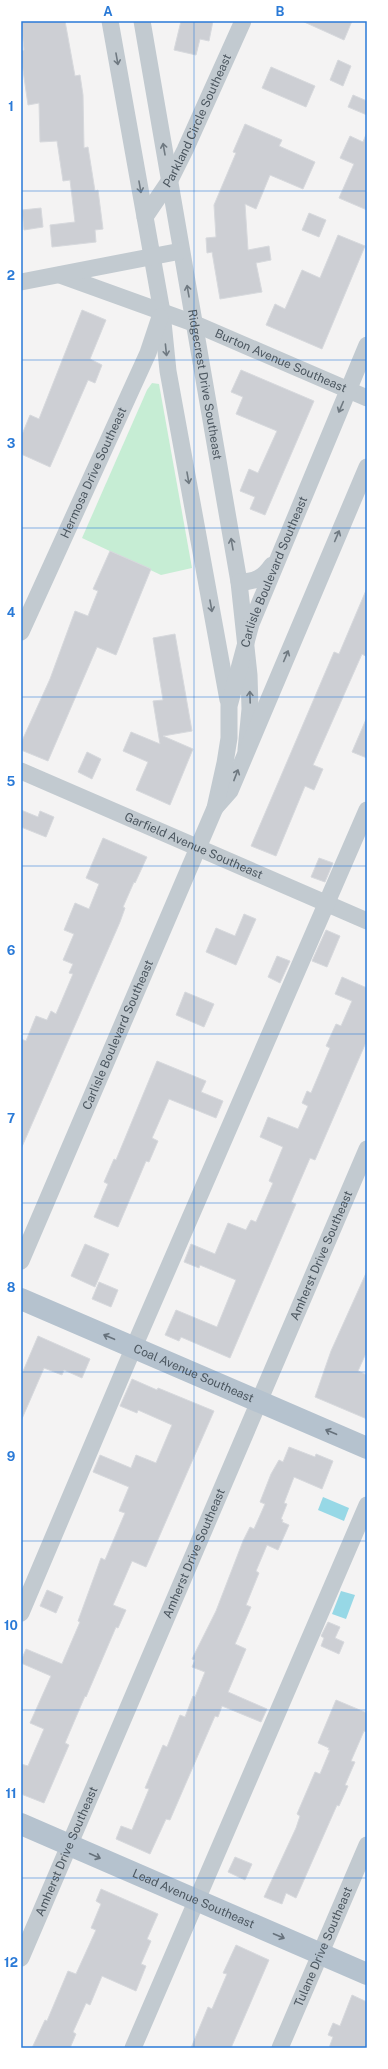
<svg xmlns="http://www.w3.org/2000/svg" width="388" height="2069" font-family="'Public Sans',sans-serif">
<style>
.green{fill:#c6edd4}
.water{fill:#97d8e6}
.building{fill:#cdcfd4;stroke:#d7d9dd}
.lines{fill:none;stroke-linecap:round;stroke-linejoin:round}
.minor{stroke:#c2cad0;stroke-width:17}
.major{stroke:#b5c2ce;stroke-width:22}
.oneway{stroke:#6f7981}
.oneway2{stroke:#66717b}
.grid{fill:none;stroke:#2a7ad7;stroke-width:1;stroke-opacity:0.55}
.labels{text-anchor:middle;stroke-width:3;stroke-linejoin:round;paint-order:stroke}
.street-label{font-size:12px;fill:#4b565f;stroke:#fff}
.neatline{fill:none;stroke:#2a7ad7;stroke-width:1.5}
.grid-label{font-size:13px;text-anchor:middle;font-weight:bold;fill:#2a7ad7}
</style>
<rect width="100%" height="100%" fill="#f4f3f3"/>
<path class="green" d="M152,383L159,384L192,568L161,575L82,538L147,390Z"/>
<g class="water">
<path d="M323,1497L349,1508L344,1521L318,1510Z"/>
<path d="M341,1591L355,1595L346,1619L332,1614Z"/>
</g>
<g class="building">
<path d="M21,21H65L75,76L80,75L83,95L84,148L88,147L95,191L98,190L103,229L95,230L96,242L52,247L50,225L75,222L70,180L63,181L57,141L40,142L39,103L28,105L21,56V51L24,50Z"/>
<path d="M181,21H213L209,41L200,39L196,55L174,50Z"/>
<path d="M302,21H352L344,40Z"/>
<path d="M338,60L351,66L343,86L330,80Z"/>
<path d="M271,67L315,86L306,107L262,88Z"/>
<path d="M353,95L367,101V115L348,107Z"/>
<path d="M245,124L282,140L279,146L315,162L303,189L270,175L256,209L245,204L248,250L269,246L271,260L256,263L262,292L220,299L212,252L207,253L206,238L216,237L214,205L236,153L233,152Z"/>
<path d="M367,132V210L339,198L354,164L340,158L350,136L363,142Z"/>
<path d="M41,208L43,227L24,230L22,210Z"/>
<path d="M309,213L326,220L319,237L302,230Z"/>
<path d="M338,235L365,246L322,349L266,325L275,304L285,309L302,270L320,278Z"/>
<path d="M82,310L106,320L90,359L102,365L95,383L88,380L50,467L21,454V437L30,415L39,419Z"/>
<path d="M241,370L314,401L265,515L250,509L255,497L240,491L249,469L258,473L277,431L236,414L243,397L231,392Z"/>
<path d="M110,551L151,569L116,655L97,647L48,761L21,750V743L50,679L75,611L88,616L98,591L93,589Z"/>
<path d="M367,588V657L362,654L313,765L323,769L314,790L305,786L276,856L251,846L334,652L339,654Z"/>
<path d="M175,634L192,731L163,736L193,749L170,805L136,790L148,762L123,751L131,732L160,744L153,701L163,700L153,638Z"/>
<path d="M367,717V758L352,752Z"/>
<path d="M87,752L101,759L92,779L78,772Z"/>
<path d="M21,810L38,817L40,811L54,817L46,837L21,827Z"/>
<path d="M103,838L147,857L135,883L134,882L123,907L125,908L120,922L21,1149V1039L26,1041L36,1016L47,1020L51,1011L56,1014L73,974L69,973L73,964L63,960L74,934L64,930L75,903L89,909L99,884L86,878Z"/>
<path d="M319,858L333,863L325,882L311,877Z"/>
<path d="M244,914L256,919L236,965L206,952L216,928L235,936Z"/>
<path d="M326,930L340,936L327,967L312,961Z"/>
<path d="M277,956L290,961L280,983L268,977Z"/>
<path d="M342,977L367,988V1040L315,1160L310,1158L291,1202L296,1204L230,1358L181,1337L179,1341L165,1335L176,1310L217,1327L236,1280L200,1265L199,1268L184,1262L191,1244L215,1254L228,1223L246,1230L251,1220L256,1222L273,1183L269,1181L283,1147L260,1137L268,1117L298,1129L308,1106L302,1103L307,1091L311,1093L330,1048L326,1046L336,1024L341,1026L352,1001L335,994Z"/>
<path d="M185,992L214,1004L204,1027L176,1015Z"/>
<path d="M157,1061L206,1081L201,1092L223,1101L216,1118L169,1099L152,1138L158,1141L149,1162L146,1161L118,1227L94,1217L108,1184L104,1182L114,1159L116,1160Z"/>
<path d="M85,1244L109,1254L95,1287L71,1276Z"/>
<path d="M367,1271V1351L358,1371L367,1375V1419L315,1397L331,1351Z"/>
<path d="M99,1282L118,1290L111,1307L92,1299Z"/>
<path d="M38,1336L90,1359L82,1378L64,1370L62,1375L44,1368L21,1421V1376Z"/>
<path d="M132,1379L157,1390L158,1388L214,1411L146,1567L132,1561L113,1605L126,1610L118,1628L116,1627L86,1697L85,1696L65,1743L69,1745L44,1803L21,1794V1764L28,1766L44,1729L30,1723L51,1676L21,1663V1661L26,1649L62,1664L80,1622L78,1621L101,1558L105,1560L125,1513L119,1511L129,1487L93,1472L100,1455L131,1468L136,1455L156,1463L172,1425L138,1410L137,1413L120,1406Z"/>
<path d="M289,1447L315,1457L316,1454L333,1461L322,1489L294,1477L284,1503L287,1504L281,1519L283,1520L282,1522L289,1525L278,1550L267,1545L256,1571L259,1573L246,1605L251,1607L235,1644L246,1649L228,1692L267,1709L261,1722L222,1706L218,1717L215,1716L170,1820L166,1819L150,1854L116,1839L121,1826L132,1830L149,1789L145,1788L163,1745L167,1747L180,1715L185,1717L193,1696L195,1697L205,1672L192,1667L195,1660L192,1659L216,1611L243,1541L250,1527L254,1529L265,1504L260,1502L271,1474L279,1460L283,1462Z"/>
<path d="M47,1590L63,1597L56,1613L40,1606Z"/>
<path d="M328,1622L340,1627L335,1638L344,1642L339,1654L321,1646L324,1638L321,1636Z"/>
<path d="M336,1700L367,1713V1732L364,1731L351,1761L355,1762L345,1785L348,1786L339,1806L337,1805L296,1898L286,1893L282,1904L264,1897L296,1828L300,1816L297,1814L315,1772L320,1774L330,1750H328L329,1748L318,1743Z"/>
<path d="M235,1857L252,1864L245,1880L228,1872Z"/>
<path d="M101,1889L158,1914L147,1939L151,1941L141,1964L146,1966L136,1991L102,1976L90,2005L86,2003L73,2032L76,2034L70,2048H32L45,2020L47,2021L68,1971L76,1974L96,1930L91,1928L101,1904L96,1901Z"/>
<path d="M236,1945L269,1960L241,2025L231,2048H191L208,2007L212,2009L227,1974L223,1973Z"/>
<path d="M352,1995L367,2002V2048H329L333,2037L328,2035L333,2023L340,2026Z"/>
</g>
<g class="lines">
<g class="minor">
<path d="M110,21L162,312L168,371L228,700"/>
<path id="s1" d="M142,21L239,582L249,675L250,709L246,750"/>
<path id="s2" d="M145,217L170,180L185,150L243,21"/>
<path id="s3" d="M60,275L193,323L367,398"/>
<path d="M21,282L181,251"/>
<path d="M239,582C255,582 263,578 272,565"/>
<path id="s4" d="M21,632L148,353L160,317"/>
<path id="s5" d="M21,771L367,921"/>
<path d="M215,808L230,791L367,467"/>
<path id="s6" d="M21,1261L215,808L225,763L229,738V706L251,624L367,345"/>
<path d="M21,1613L127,1363L367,810"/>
<path id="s7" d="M21,1958L367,1149"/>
<path d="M133,2048L367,1505"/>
<path id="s8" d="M280,2048L367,1845"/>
</g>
<g class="major">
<path id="s9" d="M21,1299L367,1448"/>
<path id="s10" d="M21,1824L367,1974"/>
</g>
</g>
<defs><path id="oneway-shaft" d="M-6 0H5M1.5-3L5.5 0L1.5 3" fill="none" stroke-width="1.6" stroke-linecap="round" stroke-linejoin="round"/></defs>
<g class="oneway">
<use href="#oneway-shaft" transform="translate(117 59) rotate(80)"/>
<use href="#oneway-shaft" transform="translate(164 149) rotate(-100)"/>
<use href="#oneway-shaft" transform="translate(140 187) rotate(80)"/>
<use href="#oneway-shaft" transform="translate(188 291) rotate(-100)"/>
<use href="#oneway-shaft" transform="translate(166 350) rotate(84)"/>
<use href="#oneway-shaft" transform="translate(341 407) rotate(113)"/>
<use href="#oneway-shaft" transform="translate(188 478) rotate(80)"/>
<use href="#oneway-shaft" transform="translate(337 536) rotate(-67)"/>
<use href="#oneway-shaft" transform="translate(232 544) rotate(-100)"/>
<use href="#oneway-shaft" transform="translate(211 606) rotate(80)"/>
<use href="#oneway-shaft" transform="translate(286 656) rotate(-67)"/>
<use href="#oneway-shaft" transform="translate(250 697) rotate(-92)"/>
<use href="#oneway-shaft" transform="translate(236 775) rotate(-69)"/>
</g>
<g class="oneway2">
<use href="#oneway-shaft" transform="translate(109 1337) rotate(-157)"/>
<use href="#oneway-shaft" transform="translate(331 1432) rotate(-157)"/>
<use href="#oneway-shaft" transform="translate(95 1856) rotate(24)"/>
<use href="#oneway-shaft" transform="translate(279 1936) rotate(23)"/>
</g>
<path class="grid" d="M194,21V2048M21,191H367M21,360H367M21,528H367M21,697H367M21,866H367M21,1034H367M21,1203H367M21,1372H367M21,1541H367M21,1710H367M21,1878H367"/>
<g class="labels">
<g class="street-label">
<text dy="4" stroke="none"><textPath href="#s2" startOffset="110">Parkland Circle Southeast</textPath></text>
<text dy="4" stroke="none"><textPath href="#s3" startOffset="237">Burton Avenue Southeast</textPath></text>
<text dy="4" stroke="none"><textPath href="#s1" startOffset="369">Ridgecrest Drive Southeast</textPath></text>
<text dy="4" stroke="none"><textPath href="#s4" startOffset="175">Hermosa Drive Southeast</textPath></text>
<text dy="4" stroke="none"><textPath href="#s6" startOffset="738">Carlisle Boulevard Southeast</textPath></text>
<text dy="4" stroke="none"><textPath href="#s5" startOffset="188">Garfield Avenue Southeast</textPath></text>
<text dy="4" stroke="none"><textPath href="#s6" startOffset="246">Carlisle Boulevard Southeast</textPath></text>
<text dy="4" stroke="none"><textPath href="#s7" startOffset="764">Amherst Drive Southeast</textPath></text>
<text dy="4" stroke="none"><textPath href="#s9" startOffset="188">Coal Avenue Southeast</textPath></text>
<text dy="4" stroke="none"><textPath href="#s7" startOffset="440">Amherst Drive Southeast</textPath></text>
<text dy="4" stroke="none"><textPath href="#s7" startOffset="116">Amherst Drive Southeast</textPath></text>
<text dy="4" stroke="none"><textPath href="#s10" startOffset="188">Lead Avenue Southeast</textPath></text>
<text dy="4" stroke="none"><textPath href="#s8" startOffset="110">Tulane Drive Southeast</textPath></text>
</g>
</g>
<rect width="388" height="2069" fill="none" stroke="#ffffff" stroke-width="44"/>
<rect x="22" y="22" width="344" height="2025" class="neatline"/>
<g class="grid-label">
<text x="108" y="16">A</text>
<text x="280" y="16">B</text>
<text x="11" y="111">1</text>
<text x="11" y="280">2</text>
<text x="11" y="448">3</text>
<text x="11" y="617">4</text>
<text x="11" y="786">5</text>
<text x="11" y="955">6</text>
<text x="11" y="1123">7</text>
<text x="11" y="1292">8</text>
<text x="11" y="1461">9</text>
<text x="11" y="1630">10</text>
<text x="11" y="1798">11</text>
<text x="11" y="1967">12</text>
</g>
</svg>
